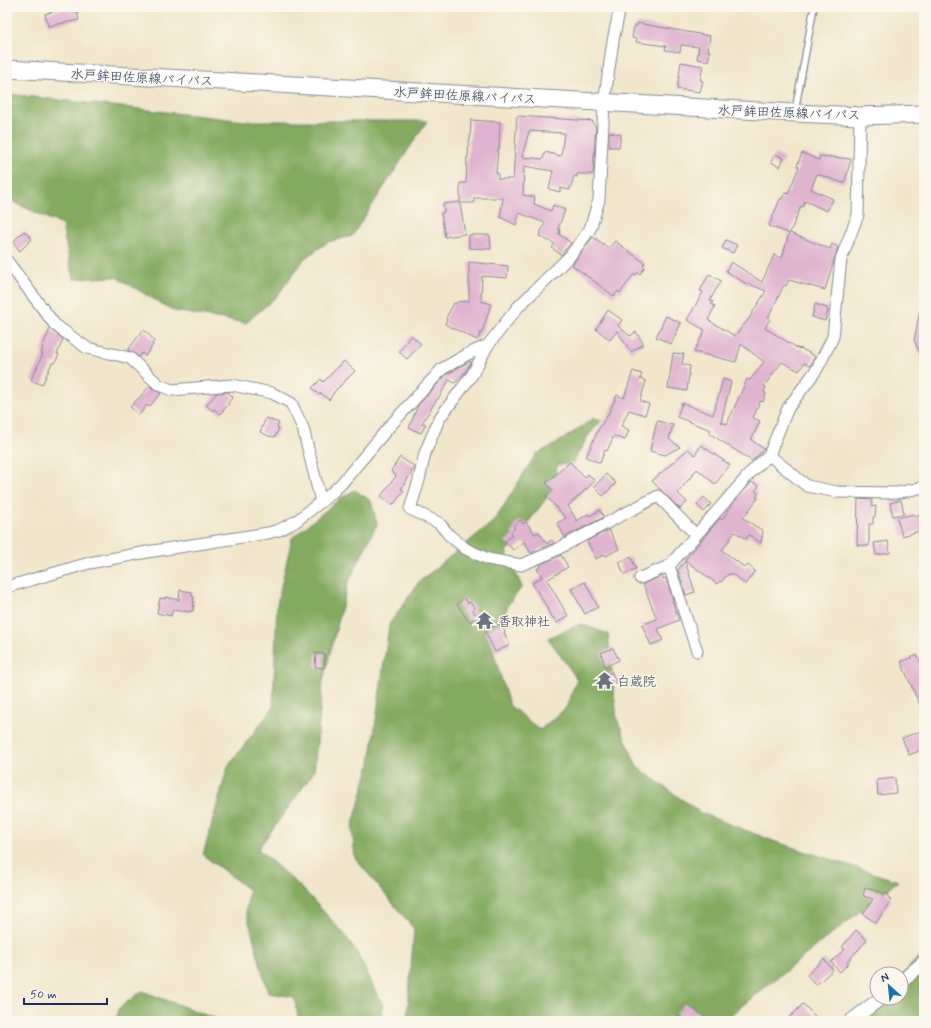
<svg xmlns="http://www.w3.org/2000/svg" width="931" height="1028" font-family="Mynerve,'Klee One',sans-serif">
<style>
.forest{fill:#84aa60;stroke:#506c5f}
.building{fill:#e0b3d0;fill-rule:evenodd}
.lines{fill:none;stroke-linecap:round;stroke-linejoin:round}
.service-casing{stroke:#868a94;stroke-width:8}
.minor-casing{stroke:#868a94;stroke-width:13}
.tertiary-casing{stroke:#868a94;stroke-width:15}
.primary-casing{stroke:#868a94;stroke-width:19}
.service{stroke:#fff;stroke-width:5.5}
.minor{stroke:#fff;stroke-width:11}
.tertiary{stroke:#fff;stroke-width:13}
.primary{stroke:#fff;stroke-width:17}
.labels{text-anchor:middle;stroke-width:3;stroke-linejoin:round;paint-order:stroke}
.street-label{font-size:13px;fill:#1b2f5e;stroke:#fbf7ec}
.worship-label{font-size:13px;font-weight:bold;fill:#5b616d;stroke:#fbf7ec;text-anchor:start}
</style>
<rect width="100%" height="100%" fill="#fbf7ec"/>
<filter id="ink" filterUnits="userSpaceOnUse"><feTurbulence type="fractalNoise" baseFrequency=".025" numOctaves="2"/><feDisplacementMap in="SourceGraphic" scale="8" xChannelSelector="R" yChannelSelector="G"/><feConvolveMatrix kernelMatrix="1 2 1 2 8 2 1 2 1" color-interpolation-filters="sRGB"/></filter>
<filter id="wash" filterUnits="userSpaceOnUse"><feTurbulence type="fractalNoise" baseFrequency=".012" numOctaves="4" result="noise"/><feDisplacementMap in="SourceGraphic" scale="16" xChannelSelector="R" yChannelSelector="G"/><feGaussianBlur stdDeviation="0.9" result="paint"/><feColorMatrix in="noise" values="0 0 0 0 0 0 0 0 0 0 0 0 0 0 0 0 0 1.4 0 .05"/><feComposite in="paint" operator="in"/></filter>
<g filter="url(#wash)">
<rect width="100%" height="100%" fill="#f1e6cb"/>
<g class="forest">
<path d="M7,94L245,121H427L352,236L328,242L305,258L277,296L246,323L174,311L116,277L73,279L62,225L7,199Z"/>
<path d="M594,418L602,420L588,436L572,464L557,465L554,488L506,552L522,587L508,605L492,647L509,705L540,730L566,708L577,679L548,638L580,624L608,634L617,719L637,767L701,813L776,842L898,881L723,1021H407L414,929L355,858L352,828L370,764L389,625L419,582L495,520L536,454L556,444Z"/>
<path d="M355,490L371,501L377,524L348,583L323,681L314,772L258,849L304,890L345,935L356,951L383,1006L381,1021H299L294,997L268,993L246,911L249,890L203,855L228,766L273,708L277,604L292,538L342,497Z"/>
<path d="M924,950V1021H863L883,998H901V977Z"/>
<path d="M142,991L222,1021H116L118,1009Z"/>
</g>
<g id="blocks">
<g class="building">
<path d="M69,7L71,12L77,11L79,20L48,26L45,14Z"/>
<path d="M637,23L710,36L708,51H710L708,61L697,59L699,47L681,45L680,52L665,50L666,46L636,42L637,39L632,38L634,26H637Z"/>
<path d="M681,62L703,66L700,80L703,81L700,92L677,89Z"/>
<path d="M517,116L593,121V124L596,126L593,174H577V177L574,176L570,190L560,188V192L549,189L553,171L524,166L523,195L535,197L534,204L551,211L553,205L565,210L558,229L560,230L559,234L571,243L561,255L552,248L555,244L539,236L545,223L519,213L516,225L500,217L503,198H474V203H460L465,234L445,237L441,213L444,212L443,204L460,202V183H466L467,157H468L469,140H470L471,120L500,122L499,149H498L496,173H498V179H513ZM529,131L564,133L561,156L545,152L543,159L522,157Z"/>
<path d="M609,132L621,134L619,147H609Z"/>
<path d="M802,153L819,160L820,156L851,159L845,181H844L843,183L817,174L811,189L833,199L827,211L805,201L803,207L801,206L790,233L830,249L832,244L838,247L825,290L789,280L786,286L784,285L768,318L770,319L765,328L799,349L800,348L815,356L810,366L804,363L799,371L782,362L764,386L766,387L764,392L766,393L763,402L760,401L753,418L760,421L751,440L764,449L752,461L709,433L711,430L677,417L682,403L713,415L723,379L731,382L721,422L727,424L747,379L750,380L764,362L741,344L736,362L694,352L705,330L687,320L703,292L700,291L709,274L721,281L710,300L713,302L711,304L715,306L708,320L735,336L748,320L766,291L749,284L748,285L726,271L731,262L762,282L774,255L782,258L789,233L769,226L780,199H782L785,193L788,194L799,167L797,166Z"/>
<path d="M775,154L784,158L780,167L771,162Z"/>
<path d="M24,231L32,239L20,251L14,244L15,243L14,241Z"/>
<path d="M469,235H490L491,249L469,248Z"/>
<path d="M593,237L609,248L615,241L645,263L643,265L645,267L640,274L638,272L636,275L634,274L620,293L618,291L614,296L572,265Z"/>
<path d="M726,240L737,245L733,253L722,248Z"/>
<path d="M469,262L508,266L507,278L482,276L481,301L491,304L483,329L477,340L445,324L447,319L446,318L454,303L456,304L457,302L469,301Z"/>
<path d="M815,304L827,308V309L828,310L825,321L812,317Z"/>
<path d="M608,310L622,320L618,326L630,336L636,332L643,343L642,345L631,352L617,331L610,340L596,329Z"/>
<path d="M920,311H924V362L914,340Z"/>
<path d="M666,316L681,323L671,344L656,337Z"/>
<path d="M50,329L63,339L57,354H59L55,363H52L42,385L31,380L43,354L41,353L43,349L42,348Z"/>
<path d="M143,330L146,332V331L154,341L152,344L153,345L145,356L142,353L139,357L128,350Z"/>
<path d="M411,335L421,344L407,359L399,352Z"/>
<path d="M673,353L684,354L682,364L690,366L687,391L668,388Z"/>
<path d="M344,361L355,371L334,392L329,400L321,393L319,395L312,388L321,379L323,382Z"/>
<path d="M470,361L471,362L466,371L455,383L449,380L438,399H437L422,423L426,424L421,433L409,428L418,405L446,375Z"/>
<path d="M633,371L642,374L640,379L646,381L640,401L649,404L645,415L629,410L621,426L629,430L625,440L614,436L607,451L605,450L600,463L586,457L598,430L608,415L617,395L624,398Z"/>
<path d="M150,386L154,390L161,393L149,407L147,405L139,415L130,407Z"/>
<path d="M228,392L233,397L228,403L229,404L220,414L214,409L213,411L206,405L217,393Z"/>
<path d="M266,418L279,423L277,427L279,428L275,437L271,436V437L260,432Z"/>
<path d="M657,421L673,425L669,439L680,447L665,455L650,451Z"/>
<path d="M701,445L730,465L715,484L697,469L678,493L687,502L680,509L652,481L688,449L695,455Z"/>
<path d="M400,457L415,467L401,489L404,491L394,504L393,503L392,505L381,496L396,476L391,471Z"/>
<path d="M570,462L585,478L588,474L595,481L568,506L577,521L588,514L589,516L600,510L604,517L565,537L557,523L566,518L546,496L553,490L546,483Z"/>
<path d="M606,474L616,483L603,496L594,487Z"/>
<path d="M752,482L759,486L755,491L758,493L756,497L758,498L743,518L763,531L761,543L749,535L746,539L735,532L722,550L745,568L748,565L755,571L745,584L731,573L730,575L728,574L721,582L720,581L717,584L685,560L720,518L722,520L734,502Z"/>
<path d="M704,497L711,504L704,512L697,505Z"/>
<path d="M858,499L872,500V507L876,506L875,517H873V524H869V546L857,545Z"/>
<path d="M901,500L904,514L893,516L890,503Z"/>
<path d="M914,514L915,516L922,514L924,522V530L902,536L897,518Z"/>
<path d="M520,520L523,524L526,522L535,534L539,532L547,544L552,540L554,543L531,553L524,542L514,550L512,549L505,541L513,535L511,532L515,528L513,526Z"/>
<path d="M609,530L619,549L606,556L605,554L596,559L587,541Z"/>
<path d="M888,541L890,553L876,555L874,543Z"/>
<path d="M561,555L568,567L547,580L568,616L557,623L553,617L552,618L547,610L548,609L532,583L542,577L537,569L541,567L540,565Z"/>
<path d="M631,557L636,569L624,574L619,562Z"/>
<path d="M685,561L695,592L686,595L678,570Z"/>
<path d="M662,576L663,579L666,578L673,600H672L679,620L658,629L663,640L651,645L642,625L657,619L643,584Z"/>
<path d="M585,582L598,607L585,614L571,589Z"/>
<path d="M180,590L192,592V596L194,597L193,601H194L193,611H190V612L173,610L171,616L157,613L160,598L165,599V597L179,600Z"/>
<path d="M464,598L468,603L470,602L475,608L473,610L477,616L469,622L457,604Z"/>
<path d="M501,623L505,632L504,633L510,645L495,652L485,631Z"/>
<path d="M613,648L619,660L605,667L601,653Z"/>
<path d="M316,653L325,654L324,668L315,667Z"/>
<path d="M917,655L924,670V714L901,662Z"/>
<path d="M612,672L616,683L605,687L601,677Z"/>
<path d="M924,730V749L909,755L902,738Z"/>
<path d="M895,778L896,793L878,795L877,780Z"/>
<path d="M865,888L889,894L888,897L891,900L876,923L863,914L873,899L863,896Z"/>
<path d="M856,930L867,940L847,962L849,963L840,972L831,962L845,949L842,947Z"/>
<path d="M824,959L833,970L816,985L807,975Z"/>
<path d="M685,1003L687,1005V1004L710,1021H685L676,1014Z"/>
<path d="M803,1004L820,1021H786Z"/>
</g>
</g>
</g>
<g filter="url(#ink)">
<use href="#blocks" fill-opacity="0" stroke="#868a94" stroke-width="1"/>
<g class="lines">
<defs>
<path id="service" d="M795,111L814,7"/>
<g id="minor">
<path d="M620,7L613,41L604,103L599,200L590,229L570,256L518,307L488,345L472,375L439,419L425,453L419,480L410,509L439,523L449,535L466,549L488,559L521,565L550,553L658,496L696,535"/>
<path d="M7,261L55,325L87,348L130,358L159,385L172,390L232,385L272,393L291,403L303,428L321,502"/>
<path d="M769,455L807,486L837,492L897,493L924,487"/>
<path d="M669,566L697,651"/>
<path d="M640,578L669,566L752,471L769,455L788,408L817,369L833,337L841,259L858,215L860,116"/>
<path d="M7,587L89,563L147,552L268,533L279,530L295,522L327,497L341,484L389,427L442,369L468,354L488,345"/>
</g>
<g id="tertiary">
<path d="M901,982L924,962"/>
<path d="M851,1021L881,998"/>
</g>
<path id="primary" d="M7,69L795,113L860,116L924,114"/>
</defs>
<use href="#service" class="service-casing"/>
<use href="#minor" class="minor-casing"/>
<use href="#tertiary" class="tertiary-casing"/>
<use href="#primary" class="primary-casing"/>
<use href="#service" class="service"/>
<use href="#minor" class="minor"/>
<use href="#tertiary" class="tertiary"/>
<use href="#primary" class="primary"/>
</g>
</g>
<defs>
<symbol id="temple-bare" viewBox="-9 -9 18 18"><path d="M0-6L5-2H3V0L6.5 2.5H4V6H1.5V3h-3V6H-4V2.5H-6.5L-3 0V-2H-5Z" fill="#6b7280" stroke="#fbf7ec" stroke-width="2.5" paint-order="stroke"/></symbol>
</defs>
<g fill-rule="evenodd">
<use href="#temple-bare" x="472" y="608" width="25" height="25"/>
<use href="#temple-bare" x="592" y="668" width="25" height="25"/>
</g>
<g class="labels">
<g class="street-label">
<text transform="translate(142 77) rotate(3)" y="5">水戸鉾田佐原線バイパス</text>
<text transform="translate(465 95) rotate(3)" y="5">水戸鉾田佐原線バイパス</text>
<text transform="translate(789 112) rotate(2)" y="5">水戸鉾田佐原線バイパス</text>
</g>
<g class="worship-label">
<text x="498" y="626">香取神社</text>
<text x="617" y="686">白蔵院</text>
</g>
</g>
<rect width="931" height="1028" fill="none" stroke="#fbf7ec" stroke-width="24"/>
<g transform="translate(889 986) rotate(333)"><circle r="19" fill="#fbf7ec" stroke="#a1a7b3"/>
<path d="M0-3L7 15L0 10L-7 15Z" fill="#1f6fb2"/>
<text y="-6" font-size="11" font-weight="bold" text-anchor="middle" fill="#1b2f5e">N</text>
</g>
<path d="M24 998v6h83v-6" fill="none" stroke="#1b2f5e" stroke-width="2"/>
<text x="30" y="998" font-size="12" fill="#1b2f5e" stroke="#fbf7ec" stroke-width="3" paint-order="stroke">50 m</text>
</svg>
